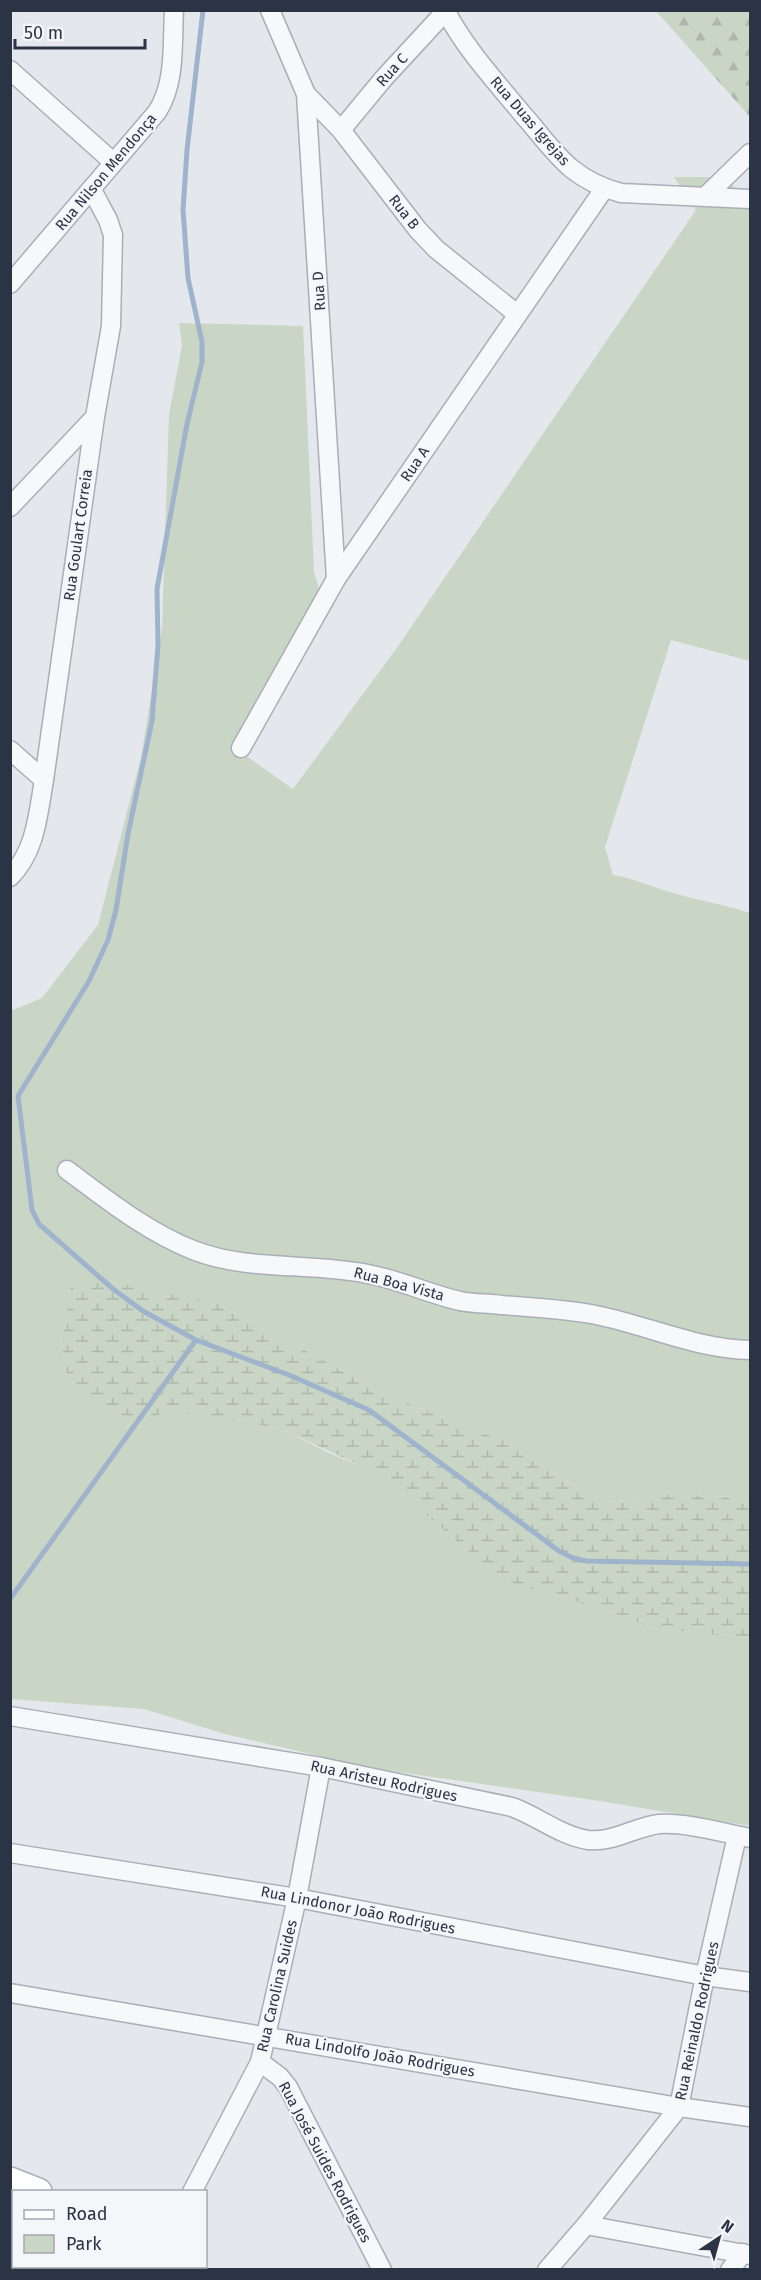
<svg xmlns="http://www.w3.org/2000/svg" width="761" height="2280" font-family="'Fira Sans',sans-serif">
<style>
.green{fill:#c9d6c5}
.forest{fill:url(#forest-firs)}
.wetland{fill:url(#wetland-marsh)}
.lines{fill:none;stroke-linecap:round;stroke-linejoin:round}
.stream{stroke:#9fb4cc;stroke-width:5}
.street-casing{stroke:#a9aeb7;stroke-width:21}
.secondary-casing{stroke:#a9aeb7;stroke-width:30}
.street{stroke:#f7f8fa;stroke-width:18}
.secondary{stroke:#fff;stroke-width:27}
.labels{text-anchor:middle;stroke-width:4.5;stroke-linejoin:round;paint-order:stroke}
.street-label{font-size:15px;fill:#2b3445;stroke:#f4f6f9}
</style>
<defs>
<pattern id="forest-firs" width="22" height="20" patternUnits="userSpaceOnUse" patternTransform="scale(1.5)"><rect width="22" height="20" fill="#c9d6c5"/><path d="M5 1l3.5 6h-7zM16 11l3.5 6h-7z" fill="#adb8ab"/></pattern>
<pattern id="wetland-marsh" width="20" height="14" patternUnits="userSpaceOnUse" patternTransform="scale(1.5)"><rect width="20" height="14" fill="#c9d6c5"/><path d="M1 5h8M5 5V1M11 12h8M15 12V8" fill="none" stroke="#adb8ab"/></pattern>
</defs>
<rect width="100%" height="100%" fill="#e4e7ec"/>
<path class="green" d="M674,177H713L750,194V661L671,640L605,847L613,875C632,878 649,886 667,891C695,900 723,904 750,913V1506L723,1496L712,1497L685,1494L652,1495L641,1503L605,1500L579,1490L550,1469L526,1456L507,1443L389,1396L217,1303L72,1285L66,1322L61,1339L67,1377L89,1397L127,1425L183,1407L214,1420H242L288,1432L329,1453L363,1467L403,1495L476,1558L512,1583L613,1613L651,1628L746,1638L750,1636V1826L600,1801L370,1768L225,1734L144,1709L11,1699V1011L42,998L98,925L141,757L162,629L169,415L182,345L179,323L303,326L314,572L320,592L232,746L293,789L396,649L696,210Z"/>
<path class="forest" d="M656,11H750V117Z"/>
<path class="wetland" d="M113,1282L217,1303L389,1396L508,1443L526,1456L550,1469L579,1490L605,1500L641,1503L652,1495L685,1494L712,1497L723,1496L750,1506V1636L746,1638L651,1628L613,1613L512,1583L476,1558L403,1495L363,1467L288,1432L242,1420H214L183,1407L127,1425L89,1397L67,1377L61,1339L66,1322L71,1285Z"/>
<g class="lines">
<g class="stream">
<path d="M203,10L187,150L183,210L188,278L202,342V362L187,424L157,589L158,645L152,721L128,834L116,910L108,940L89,981L18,1096L32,1210L39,1224L113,1289L143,1311L196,1340L289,1375L369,1410L559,1551L573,1558L586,1561L750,1564"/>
<path d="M10,1599L196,1340"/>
</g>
<defs>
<g id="street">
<path d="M270,10L306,94L336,579"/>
<path d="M445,10C466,50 497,83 525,117C540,134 554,154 572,169C587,181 602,188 621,193L750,199"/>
<path d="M10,70L113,162"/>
<path d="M306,94L341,130L418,230L436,249L517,314"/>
<path d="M341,130L384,78L445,12"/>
<path d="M707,195L750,153"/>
<path d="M10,284L157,112C176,82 172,46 174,10"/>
<path d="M10,507L95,417"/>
<path d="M241,748L336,579L604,189"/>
<path d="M10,750L44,780"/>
<path d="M10,877C36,851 38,814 44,780L95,417L111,326L113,235L108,220L92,190"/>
<path d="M67,1170C106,1199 147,1232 193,1250C249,1272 311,1262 368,1274C400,1280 429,1294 460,1301C473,1304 488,1303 501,1305C531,1307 562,1309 591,1314C645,1324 695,1349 750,1350"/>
<path d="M10,1716L321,1767L512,1807C537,1816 561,1836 588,1840C612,1843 635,1827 659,1824C685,1822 724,1833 750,1838"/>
<path d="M10,1853L297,1898L705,1976L750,1982"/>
<path d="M10,1993L679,2107L750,2117"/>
<path d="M260,2062L280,2077L288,2087L382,2270"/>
<path d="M192,2192L260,2062L297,1898L321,1767"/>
<path d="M586,2225L750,2255"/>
<path d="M547,2270L586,2225L679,2107L705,1976L737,1836"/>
<path d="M730,2270L743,2253"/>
</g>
<g id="secondary">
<path d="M10,2181L38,2192"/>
<path d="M157,2266L160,2270"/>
</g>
</defs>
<use href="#street" class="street-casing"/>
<use href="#secondary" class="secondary-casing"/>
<use href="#street" class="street"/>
<use href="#secondary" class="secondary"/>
</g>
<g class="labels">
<g class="street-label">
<text transform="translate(392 70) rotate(-48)" y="5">Rua C</text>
<text transform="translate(530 121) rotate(49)" y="5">Rua Duas Igrejas</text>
<text transform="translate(106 172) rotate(-50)" y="5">Rua Nilson Mendonça</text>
<text transform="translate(404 212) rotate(52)" y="5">Rua B</text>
<text transform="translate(319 291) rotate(-94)" y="5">Rua D</text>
<text transform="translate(415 464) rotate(-56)" y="5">Rua A</text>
<text transform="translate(78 535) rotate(-82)" y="5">Rua Goulart Correia</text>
<text transform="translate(399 1284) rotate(15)" y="5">Rua Boa Vista</text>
<text transform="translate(384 1781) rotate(12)" y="5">Rua Aristeu Rodrigues</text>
<text transform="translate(358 1910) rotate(11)" y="5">Rua Lindonor João Rodrigues</text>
<text transform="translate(277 1986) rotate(-77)" y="5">Rua Carolina Suides</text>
<text transform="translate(697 2021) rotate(-78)" y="5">Rua Reinaldo Rodrigues</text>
<text transform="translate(380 2055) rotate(10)" y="5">Rua Lindolfo João Rodrigues</text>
<text transform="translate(325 2162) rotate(62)" y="5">Rua José Suides Rodrigues</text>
</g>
</g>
<rect width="761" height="2280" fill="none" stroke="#2b3445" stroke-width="24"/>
<rect x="12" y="2190" width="195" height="78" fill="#f4f6f9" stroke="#a4a8b1" stroke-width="1.5"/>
<rect x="24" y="2210" width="30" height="9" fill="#ffffff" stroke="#a4a8b1" stroke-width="1.5"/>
<text x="66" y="2220" font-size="18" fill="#2b3445">Road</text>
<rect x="24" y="2235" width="30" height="18" fill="#c9d6c5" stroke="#a4a8b1" stroke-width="1.5"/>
<text x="66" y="2250" font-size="18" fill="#2b3445">Park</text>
<g transform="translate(719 2238) rotate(36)" stroke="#f4f6f9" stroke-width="4.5" paint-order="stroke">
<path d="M0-4.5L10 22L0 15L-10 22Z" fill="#2b3445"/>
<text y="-9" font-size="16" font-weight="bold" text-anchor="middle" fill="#2b3445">N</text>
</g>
<path d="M15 39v9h130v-9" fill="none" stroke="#2b3445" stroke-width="3"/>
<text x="24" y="39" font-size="18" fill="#2b3445" stroke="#f4f6f9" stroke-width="4.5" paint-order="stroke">50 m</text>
</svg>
